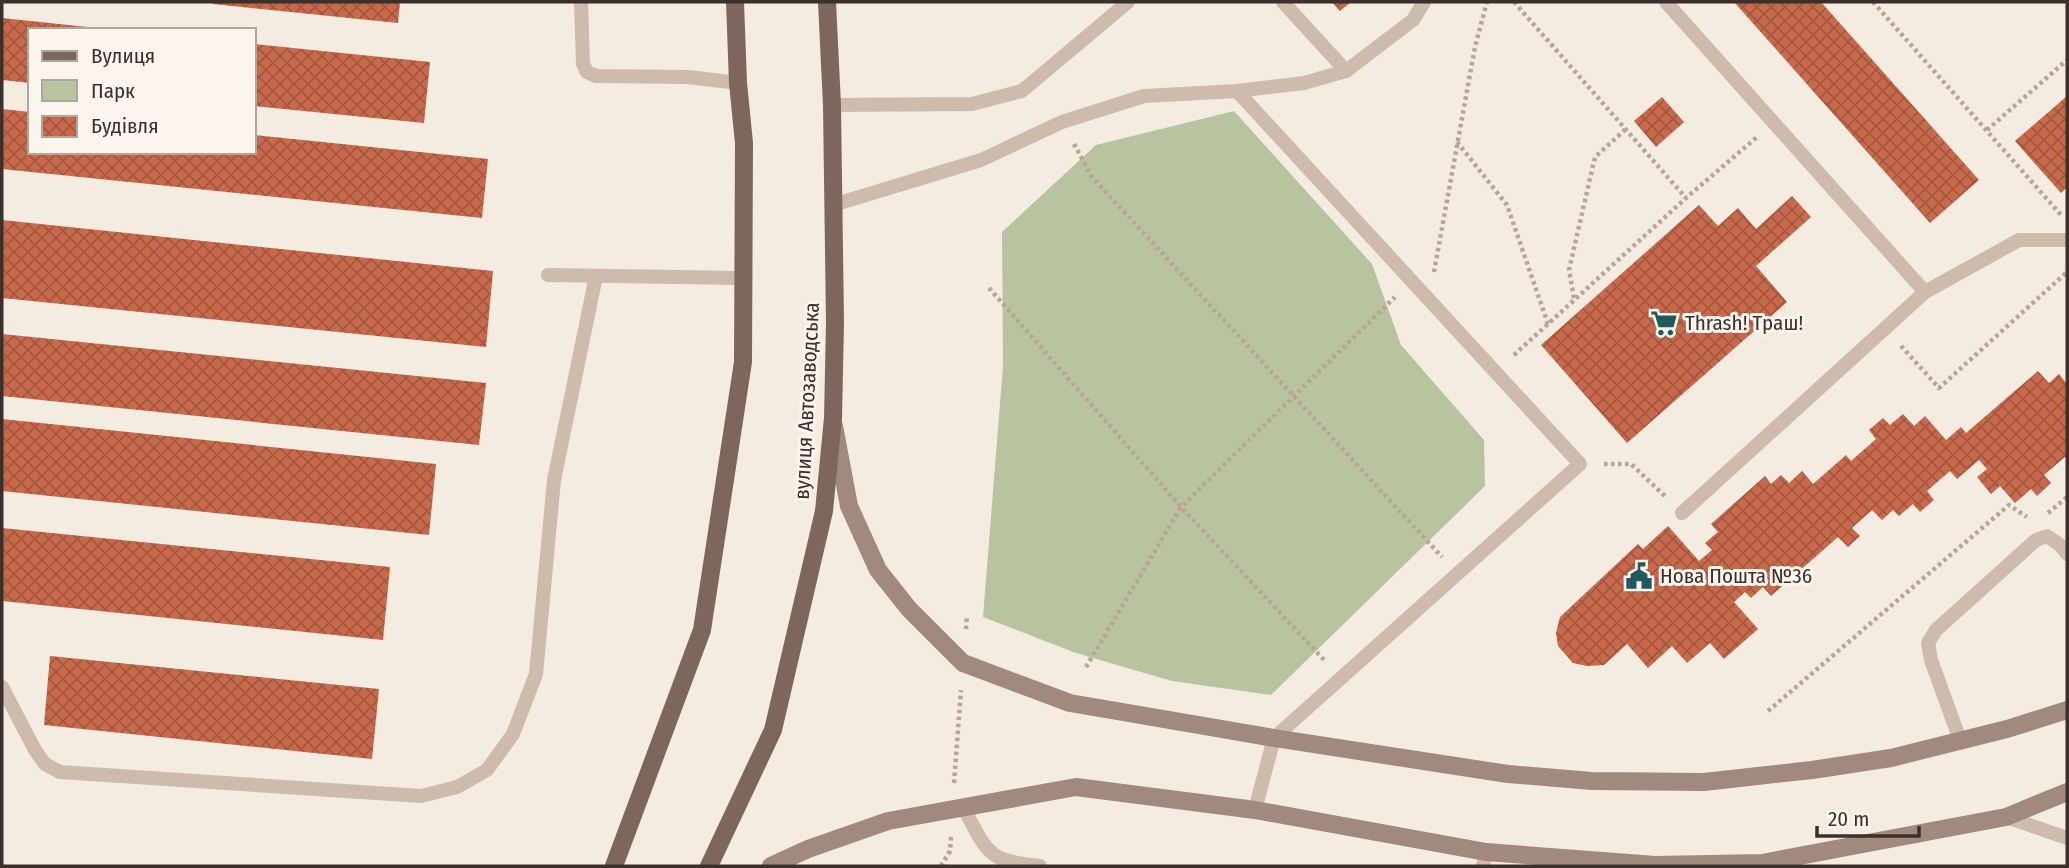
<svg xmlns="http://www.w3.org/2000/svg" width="2069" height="868" font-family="'Fira Sans Condensed',sans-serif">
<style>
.green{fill:#b8c4a0}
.building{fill:url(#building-cross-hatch)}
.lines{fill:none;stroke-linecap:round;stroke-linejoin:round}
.path{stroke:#b9a596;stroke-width:4.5;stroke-dasharray:3.5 3.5;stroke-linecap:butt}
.lane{stroke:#cdbbac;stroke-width:14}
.secondary{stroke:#a18a7d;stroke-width:18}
.primary{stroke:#7d675c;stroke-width:18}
.labels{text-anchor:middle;stroke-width:6;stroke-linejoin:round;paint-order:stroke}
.poi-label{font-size:21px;fill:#3b302b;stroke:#fbf5ee;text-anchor:start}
.street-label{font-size:21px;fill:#3b302b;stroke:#fbf5ee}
</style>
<defs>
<pattern id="building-cross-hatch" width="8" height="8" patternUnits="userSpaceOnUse" patternTransform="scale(1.75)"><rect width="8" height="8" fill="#c8694b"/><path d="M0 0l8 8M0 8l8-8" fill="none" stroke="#a4573f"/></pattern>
</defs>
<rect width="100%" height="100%" fill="#f4ebe1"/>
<path class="green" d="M1234,111L1372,264L1401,345L1484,440L1485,486L1271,695L1172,681L1076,653L983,617L1003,366L1002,232L1096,145Z"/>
<g class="building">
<path d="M213,2H400L398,23L213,4Z"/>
<path d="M1332,2H1351L1340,11Z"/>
<path d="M1734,2H1821L1979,180L1930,223Z"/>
<path d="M2,18L97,28L96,30H30V83L2,80Z"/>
<path d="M254,44L430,62L424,123L254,106Z"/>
<path d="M2067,96V187L2061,193L2015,141Z"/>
<path d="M1662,97L1684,122L1656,147L1634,121Z"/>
<path d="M2,109L30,112V152H254V135L488,159L482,218L2,169Z"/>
<path d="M1792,196L1811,217L1756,266L1787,302L1627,443L1541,345L1699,205L1718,226L1738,208L1756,229Z"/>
<path d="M2,220L493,271L486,347L2,298Z"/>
<path d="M2,334L486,383L479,445L2,396Z"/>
<path d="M2038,371L2049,383L2059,374L2067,384V459L2065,457L2044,475L2051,483L2037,496L2031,489L2015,503L2000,486L1991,494L1977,477L1987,469L1979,460L1957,479L1950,471L1927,491L1934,500L1920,512L1913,504L1899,516L1893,510L1882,520L1872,510L1852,528L1860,536L1848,547L1838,537L1771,596L1763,587L1751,598L1745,592L1734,602L1758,629L1724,659L1710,643L1687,663L1672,646L1648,668L1627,644L1604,665L1587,666L1573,663L1558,646L1556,633L1560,617L1638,544L1643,549L1668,526L1699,561L1712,550L1705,543L1718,532L1711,524L1765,476L1771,484L1781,475L1789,483L1802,471L1813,484L1846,455L1851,461L1876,439L1869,430L1883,418L1890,425L1903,414L1914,426L1925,416L1946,440L1961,427L1966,433Z"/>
<path d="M2,419L436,464L429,535L2,491Z"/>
<path d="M2,528L390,567L383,640L2,601Z"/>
<path d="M50,656L379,689L372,759L44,725Z"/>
</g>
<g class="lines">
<g class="path">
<path d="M1514,2L1686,198"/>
<path d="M1873,2L2062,216"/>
<path d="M1987,130L2067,60"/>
<path d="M1457,142L1507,205L1548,324"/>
<path d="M1074,144L1092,177L1442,557"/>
<path d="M1434,272L1475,47L1487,2"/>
<path d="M989,288L1181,507L1326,662"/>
<path d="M1574,298L1569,270L1595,157L1626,129"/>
<path d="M1901,346L1939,388L2067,272"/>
<path d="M1514,355L1686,198L1757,137"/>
<path d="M1604,464H1631L1666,497"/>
<path d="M2048,513L2067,497"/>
<path d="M966,629L967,616"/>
<path d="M1086,667L1181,507L1395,297"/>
<path d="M1768,711L2009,505L2027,517"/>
<path d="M954,783L961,690"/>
<path d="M941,866L950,851L951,837"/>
</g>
<g class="lane">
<path d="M581,2L583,64L587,72L596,76L688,77L738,83"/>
<path d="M1283,2L1346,71"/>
<path d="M1666,2L1925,292"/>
<path d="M1237,91L1304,83L1346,71L1413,20L1424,2"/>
<path d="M832,105L972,104L1022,91L1128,2"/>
<path d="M833,205L981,160L1062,122L1144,96L1237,91L1580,464L1274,738L1255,810"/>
<path d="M548,275L743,278"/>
<path d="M1682,513L1925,292L2019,240H2067"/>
<path d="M2,687L35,750L45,764L60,772L421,796L457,787L487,770L513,734L536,674L554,480L596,276"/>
<path d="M1960,740L1931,660L1928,643L1936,630L2036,540L2047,536L2060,545L2067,554"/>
<path d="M963,807C988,852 985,861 1040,866"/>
<path d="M2006,817L2067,838"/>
<path d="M1483,866L1486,852"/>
</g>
<g class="secondary">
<path d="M834,426L849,506L878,570L909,609L963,663L1070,703L1274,738L1508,774L1592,781L1704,782L1812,770L1891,758L2007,729L2067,710"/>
<path d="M771,866L808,849L888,821L1076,787L1255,810L1486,852L1655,865L1762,863L2006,817L2067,792"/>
</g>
<g class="primary">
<path d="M614,866L702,630L743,362L744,143L738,83L735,2"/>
<path d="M709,866L773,730L824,511L833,418L835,323L832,105L827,2"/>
</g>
</g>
<defs>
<symbol id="supermarket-bare" viewBox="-9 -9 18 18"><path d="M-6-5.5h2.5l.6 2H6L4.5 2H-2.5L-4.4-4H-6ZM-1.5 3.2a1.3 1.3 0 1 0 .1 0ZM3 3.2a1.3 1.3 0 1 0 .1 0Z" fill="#1f5a5e" stroke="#fbf5ee" stroke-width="2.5" paint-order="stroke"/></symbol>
<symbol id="civic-bare" viewBox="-9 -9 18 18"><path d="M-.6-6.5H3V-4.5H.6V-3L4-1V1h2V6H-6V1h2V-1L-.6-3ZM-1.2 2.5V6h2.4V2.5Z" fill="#1f5a5e" stroke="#fbf5ee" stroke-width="2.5" paint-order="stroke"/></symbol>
</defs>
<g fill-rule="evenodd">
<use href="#supermarket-bare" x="1645" y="304" width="38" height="38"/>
<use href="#civic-bare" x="1620" y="557" width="38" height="38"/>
</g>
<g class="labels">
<g class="poi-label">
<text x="1685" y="330">Thrash! Траш!</text>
<text x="1660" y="583">Нова Пошта №36</text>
</g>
<g class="street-label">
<text transform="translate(807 401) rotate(-87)" y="7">вулиця Автозаводська</text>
</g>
</g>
<rect width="2069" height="868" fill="none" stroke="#3b302b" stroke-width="7"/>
<rect x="28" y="28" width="228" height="126" fill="#fbf5ee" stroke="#aea6a0" stroke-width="2"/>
<rect x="42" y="51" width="35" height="10" fill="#7d675c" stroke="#aea6a0" stroke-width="2"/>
<text x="91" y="63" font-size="21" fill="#3b302b">Вулиця</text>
<rect x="42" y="80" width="35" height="21" fill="#b8c4a0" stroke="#aea6a0" stroke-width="2"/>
<text x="91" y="98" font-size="21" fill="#3b302b">Парк</text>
<rect x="42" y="116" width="35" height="21" fill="url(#building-cross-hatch)" stroke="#aea6a0" stroke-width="2"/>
<text x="91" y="133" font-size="21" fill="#3b302b">Будівля</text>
<path d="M1817 826v10h102v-10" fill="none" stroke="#3b302b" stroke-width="3.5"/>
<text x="1828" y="826" font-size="21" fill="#3b302b" stroke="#fbf5ee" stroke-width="5" paint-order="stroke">20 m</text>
</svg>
